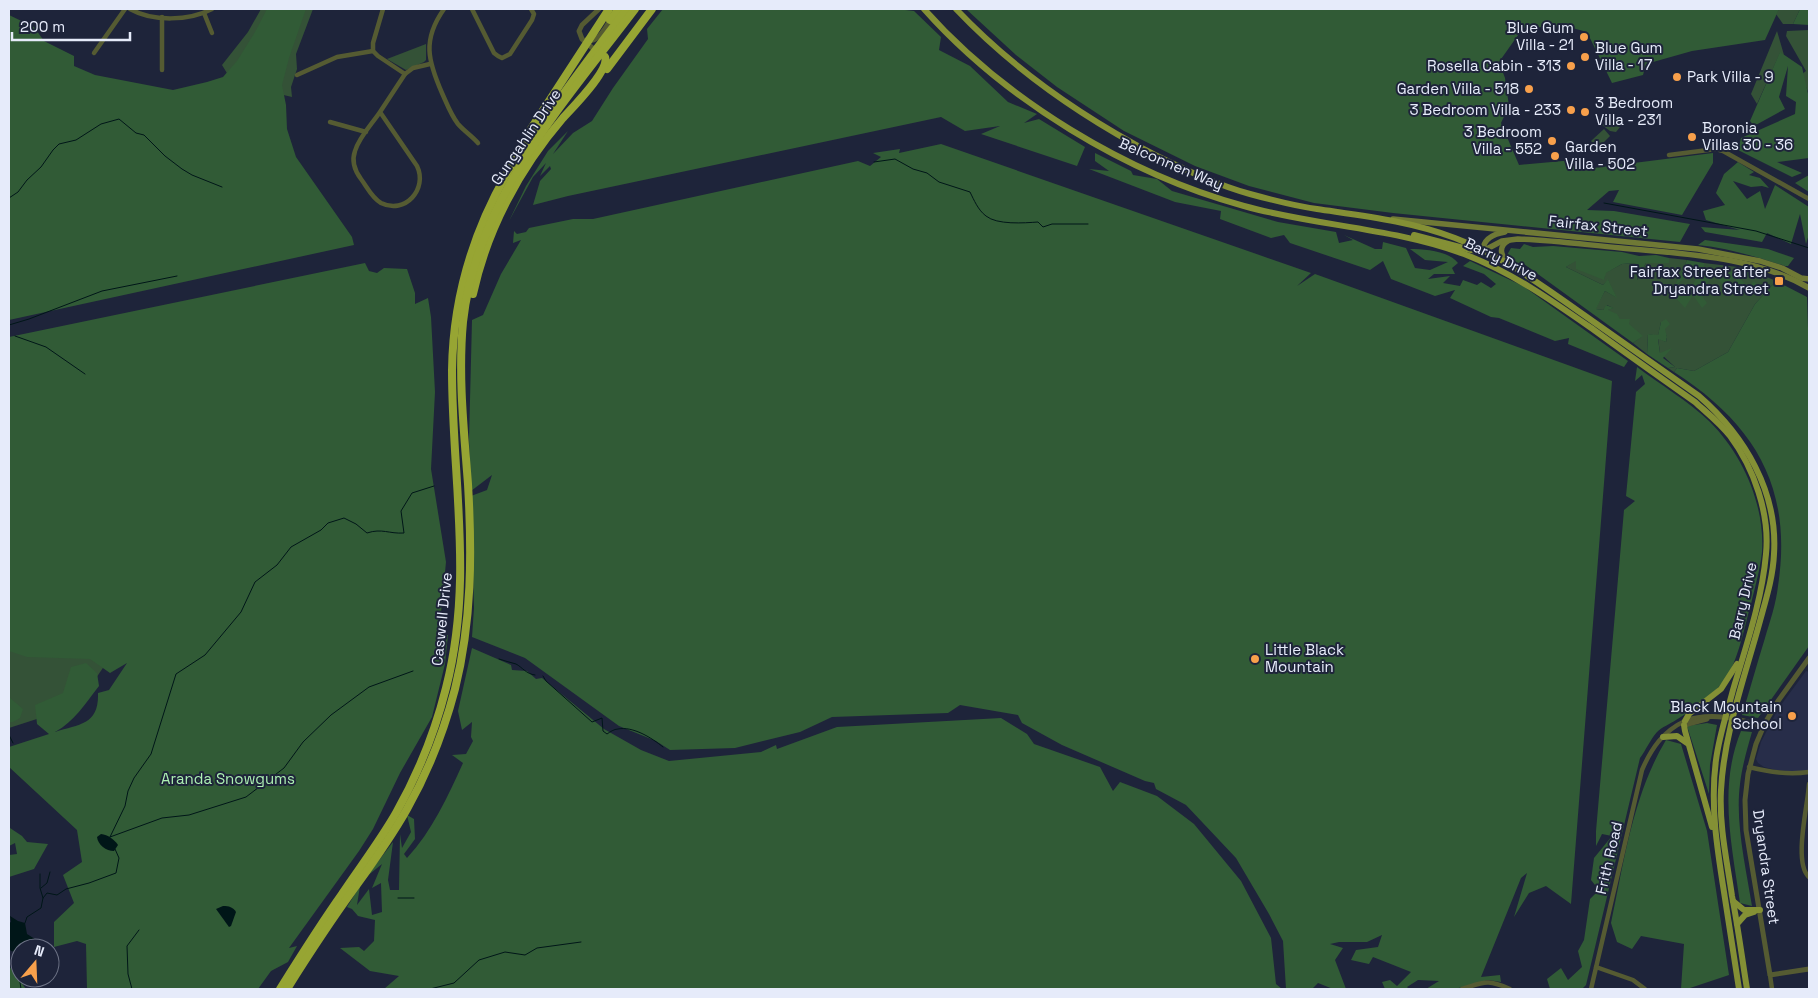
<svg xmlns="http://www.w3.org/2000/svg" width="1818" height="998" font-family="'Space Grotesk',sans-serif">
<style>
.built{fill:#272d49}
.green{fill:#345237}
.forest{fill:#315b36}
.water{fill:#001618}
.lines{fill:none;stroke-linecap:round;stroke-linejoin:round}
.stream{stroke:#001618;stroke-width:1}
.minor{stroke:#555b32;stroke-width:4.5}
.tertiary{stroke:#555b32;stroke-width:5}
.secondary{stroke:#6f7935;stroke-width:5.5}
.primary{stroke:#849035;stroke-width:6}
.motorway{stroke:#97a533;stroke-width:8}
.poi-dot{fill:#f8a04b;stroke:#1e243a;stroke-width:2}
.labels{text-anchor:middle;stroke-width:4;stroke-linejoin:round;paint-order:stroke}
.poi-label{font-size:15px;fill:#e6ebfa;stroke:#1e243a;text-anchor:end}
.street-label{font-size:15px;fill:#e6ebfa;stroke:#1e243a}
.park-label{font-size:15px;fill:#adf0b3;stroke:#1e243a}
</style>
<rect width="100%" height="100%" fill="#1e243a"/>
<path class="built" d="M1806,671L1809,672V770L1799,772L1776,770L1764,767L1758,763L1756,759L1761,742L1778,709Z"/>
<g class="green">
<path d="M261,9H313L296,54L297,69L291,87L292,97L233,83L222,65L248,32Z"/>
<path d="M1779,9H1800L1793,24H1783L1776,14Z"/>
<path d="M1809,30V94L1801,75L1806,71L1786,36L1787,31Z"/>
<path d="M1777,31L1784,55L1780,53L1757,104L1751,94Z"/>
<path d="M426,44V60L424,62L406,70L387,59Z"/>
<path d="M1614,120L1620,122V127L1616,132L1610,131L1602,125Z"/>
<path d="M1604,129L1610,136L1598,148L1591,141Z"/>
<path d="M1669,258L1687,260L1675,286L1694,270L1704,272V263L1746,268L1776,281L1755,304L1728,352L1694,371L1677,368L1674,372L1668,368L1675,367L1660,353L1658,338L1666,342L1667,337L1661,322L1658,336L1648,334L1647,354L1633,343L1642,336L1607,310L1613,308L1607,305L1603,310L1595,309L1605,291L1616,297L1608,280L1603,285L1566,267L1576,260L1604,279L1605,273L1622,264L1636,263L1637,280L1646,263H1669Z"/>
<path d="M9,650L109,659L77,706L9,728Z"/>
</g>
<g class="forest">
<path d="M267,9H306L289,58L282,85L286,105L287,129L296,157L352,237L354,245L9,320V15L34,27L44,41L74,56V66L95,75L173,90L207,82L223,77L237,61L255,32Z"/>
<path d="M663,9H897L914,11L941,37L939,50L970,66L1008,102L1037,114L1024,123L1039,119L1085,147L1077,166L981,134L1000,126L965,131L941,117L568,196L533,205L540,181L551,169L550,166L540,176L546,163L533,177L509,221L526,186L548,151L568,131L553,154L573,133L592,121L613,88L648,39L647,29Z"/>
<path d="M966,9H1779L1765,40L1692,51L1646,64L1643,75L1612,83L1587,32L1565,26L1523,28L1499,62L1505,78L1509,106L1501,123L1519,165L1585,159L1594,168L1713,153V163L1682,215L1613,202L1619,190L1609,191L1587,210L1614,211L1690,224L1680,242L1393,213L1314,203L1249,186L1195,166L1124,131L1057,87L1016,55Z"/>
<path d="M1800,9H1809V25L1793,24Z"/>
<path d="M1780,52L1802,67L1809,98V158L1777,162L1802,173L1792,177L1738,150L1741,138L1795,114L1796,102L1786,96L1788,66L1779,97L1785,109L1754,126L1750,121Z"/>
<path d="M941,144L1311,273L1297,286L1315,274L1612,381L1571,904L1546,886L1529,893L1514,917L1527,873L1521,878L1481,977L1500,975L1501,982L1488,980L1455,989H1426L1439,981L1418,980L1407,987L1409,989H1385L1382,982L1390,980L1397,986L1411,972L1373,957L1369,964L1351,960L1356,950L1378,947L1382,935L1367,942H1339L1330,944L1343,948L1335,960L1346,989H1333L1318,983L1312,989H1286L1283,941L1269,914L1236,858L1186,805L1156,789L1154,783L1145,781L1062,745L1022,723L1018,715L960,705L948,713L832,717L800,732L735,748L670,750L656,741L619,726L525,658L472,637L474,608L471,496L487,490L492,475L471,491L469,440L472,320L483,315L501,274L521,240L513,243L514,231L517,234L526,232L529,228L573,219H593L858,161L870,166L881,157L873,153L900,149L899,153Z"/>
<path d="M1095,153L1131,171L1133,175L1157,179L1172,191L1278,222L1336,232L1339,243L1353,240L1344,235L1375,249H1382L1383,242L1406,248L1415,268L1430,270L1448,262L1425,260L1410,249C1425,249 1449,251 1458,263L1452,268L1455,274H1434L1428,279L1450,276L1443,283L1460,286L1463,280L1477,285L1481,282L1491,288L1496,284L1484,274L1463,266L1470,261L1523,286L1628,361L1624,367L1568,344L1569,338L1555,341L1499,318L1491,317L1450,298L1455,290L1435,296L1391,279L1383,261L1370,270L1290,243L1284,235L1271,238L1220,219L1221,211L1175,202L1089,169L1109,171L1095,161Z"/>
<path d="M1738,162L1754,172L1749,175L1760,178L1769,188L1762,186L1751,187L1733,181L1747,199L1760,191L1765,209L1775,185L1809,207V234L1806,244L1800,214L1791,244L1767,233L1762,242L1705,232L1701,227L1740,230L1706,220L1703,211L1725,205L1716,193L1724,174Z"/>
<path d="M1809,175V192L1795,183Z"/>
<path d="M1705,240L1768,249L1794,258L1788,266H1785C1757,257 1728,248 1698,245Z"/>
<path d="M1524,244L1533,247L1553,246L1622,252L1639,256L1656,255L1669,258V263H1646L1636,281V263L1622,264L1606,273L1604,280L1576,269V261L1566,267L1603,285L1608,279L1617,298L1605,291L1596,309L1603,310L1606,305L1614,308L1608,310L1617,314L1620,319H1630L1629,324L1643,336L1633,343L1524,264L1517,263L1507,255L1511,248L1520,249Z"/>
<path d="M1687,260L1704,263V274L1711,278L1700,293L1707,303L1702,308L1693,295L1685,308L1675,297L1679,291L1688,294L1698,275L1694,271L1674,287Z"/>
<path d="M365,263L369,271L377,273L384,268L407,269L415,293V304L428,298L431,317L435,392L431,469L446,562L440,623L442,635H448L445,664L432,717L400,773L373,829L359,851L289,948L297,946L288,962L271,971L258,989H87L86,944L77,941L54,947V922L74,903L63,875L82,862L77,830L9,767V747L49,734L37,724L35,705L63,693L71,667L86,663L97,673L99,686C84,705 75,721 55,732C80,724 99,725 98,693L109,690L127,663L110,673L90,659L27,657L9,651V337Z"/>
<path d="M1720,267L1727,272L1747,269L1749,277H1739L1745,284L1746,289L1754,281L1758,286L1749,297L1742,289L1726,293L1736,286V277L1723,285L1717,278Z"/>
<path d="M1776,281L1807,297L1809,360V646L1758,718L1742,715C1750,689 1757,664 1765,638C1770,621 1776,604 1778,586C1793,488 1755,424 1674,372L1677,368L1694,371L1728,352L1755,304Z"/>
<path d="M1666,319L1670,324L1665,329L1667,337L1666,342L1658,339L1660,353L1672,348L1663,358L1675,367L1668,368L1647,354L1648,334L1658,335L1661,322Z"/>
<path d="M1637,367C1661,385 1688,401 1710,422C1743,455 1765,505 1762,552C1760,570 1755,587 1751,604C1745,624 1739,658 1727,676C1715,695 1695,708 1676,720C1670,724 1662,727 1657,732C1650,740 1646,750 1640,758L1586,985L1582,989H1550L1547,979L1561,968L1568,980L1582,967L1578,951L1584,940L1590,899L1599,890L1591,880L1594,858L1612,836L1602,834L1596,846V831L1624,510L1635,501L1626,496L1636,392L1645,384L1642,375L1635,381Z"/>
<path d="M472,648L511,665L512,670L527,671L536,679L542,678L604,729L641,750L669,761L761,752L776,745L777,749L837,727L1001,718L1027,734L1034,744L1100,767L1113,791L1120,782L1157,796L1194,824L1241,881L1271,938L1276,984L1282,989H384L399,976L370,971L340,948L359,947L364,951L374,941L375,920L358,916L352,909L347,907L360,886L357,905L369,889L372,915L382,912L381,883L372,888L382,864L366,877L393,842L388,880L390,890H399L400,834L402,848L411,832L407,815L414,819L415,839L404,854L407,858C432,831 448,796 463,763L452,755L466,754L473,741L471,737L472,722L462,730L458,711Z"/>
<path d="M9,697L23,709L20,718L13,722H9Z"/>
<path d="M1707,723L1717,725L1710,765L1709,794L1687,726Z"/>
<path d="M1741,731L1752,732C1747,749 1742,767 1740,784C1735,823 1746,868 1752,906L1740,903C1732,846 1718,787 1741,731Z"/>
<path d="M1666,740L1681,744L1707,831L1729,975L1687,989H1681L1684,944L1641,936L1632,949L1617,942L1611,923C1624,861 1633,795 1666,740Z"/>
<path d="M9,817L10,828L22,836L27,842L48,844L34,869L9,877V855L17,854L15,843L9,846Z"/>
<path d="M9,966L26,989H9Z"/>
</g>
<g class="water">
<path d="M101,834C108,835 114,839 118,845L114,851C106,851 98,845 97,837Z"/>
<path d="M223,906C229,906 233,907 236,912L231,926L229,927L216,909Z"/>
<path d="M10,916L18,921L25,923L27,934L35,939L39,944L37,948H20V953L11,951L9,948V923L11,922Z"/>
</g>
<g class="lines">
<g class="stream">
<path d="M874,162L895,159L913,169L927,173L939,182L970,192C974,200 978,210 986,216C997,225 1024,223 1038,222L1043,227L1052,224H1088"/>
<path d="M9,198L18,192L27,180L41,167L53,150L59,144L76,140L101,124L119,119L136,133L144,135L165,156L182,169L192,175L222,187"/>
<path d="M1604,203L1756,231L1809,248"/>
<path d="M9,325L29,319L102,291L177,276"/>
<path d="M15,336L46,347L85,374"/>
<path d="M499,659C504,661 510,662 516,664C522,667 526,674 535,675"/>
<path d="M543,676L546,681L592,722L602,718L603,731L607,734C610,732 614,729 618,729C633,726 652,738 663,747"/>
<path d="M9,735L13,743"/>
<path d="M110,837L125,806L128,791L134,778L151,754L176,674L205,655L241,612L255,582L277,565L291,547L321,530L328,523L344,518L356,524L367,533C382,528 389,534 404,533L401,511L412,493L434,486"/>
<path d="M110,837L162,818L189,815L246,797L284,768L303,742L331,715L369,687L413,671"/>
<path d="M40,874V888L43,898"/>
<path d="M41,888L47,883L50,872"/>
<path d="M398,898H414"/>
<path d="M25,923L27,917L41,908L43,898L47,893L57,895L66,889L89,883L116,873L119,858L115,849"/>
<path d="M20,954L18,968L21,989"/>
<path d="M132,989L128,974L127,946L139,930"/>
<path d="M430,989L454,983L479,960L505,952L525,955L537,948L581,942"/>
</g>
<g class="minor">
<path d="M130,9C153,22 189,21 212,9"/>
<path d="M444,9C422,40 428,61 442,93C447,104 451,115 458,124C464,131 472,136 478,143"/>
<path d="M472,9L494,53L498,56L502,58L510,54L532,20L534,14L531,9"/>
<path d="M204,13L212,33"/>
<path d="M373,51V43L383,9"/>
<path d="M94,53L125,9"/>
<path d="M162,70V17"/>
<path d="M297,75L337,57L373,51L378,56L405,74"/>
<path d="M380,112C372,124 359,137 355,151C351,162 355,171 361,179C367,187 372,198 381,203C405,215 428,189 417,166L380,112L405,74L413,68L430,64"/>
<path d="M330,122L366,132"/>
<path d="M1669,155L1716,149L1723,151L1809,199"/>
<path d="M1749,767C1770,772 1788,775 1809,772"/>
<path d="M1809,784C1808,805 1793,863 1809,877"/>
<path d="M1596,967L1633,980L1645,989"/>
<path d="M1770,975L1772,989"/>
<path d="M1462,989C1485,982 1487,979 1510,989"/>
<path d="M1591,989L1642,770C1651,749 1663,731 1685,721"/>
</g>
<g class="tertiary">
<path d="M586,40C598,44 605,28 611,19"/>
<path d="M596,51L582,39L579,31L582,25L599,9"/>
<path d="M1809,658L1778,701L1765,723L1756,744L1748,774L1745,800L1746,830L1770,975L1809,969"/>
<path d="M1685,723V721C1709,712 1740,718 1763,727"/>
<path d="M1684,725L1707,719"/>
</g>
<g class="secondary">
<path d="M1393,219L1698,249L1760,261L1782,268L1801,278L1809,279"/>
<path d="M1505,232C1494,234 1483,238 1483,251L1502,241L1518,239C1552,240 1587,245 1621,248C1683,254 1754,256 1809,288"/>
<path d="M1507,263C1501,255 1498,247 1508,241"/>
</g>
<g class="primary">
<path d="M924,9C1005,100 1127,174 1244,206C1316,226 1394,228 1464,254C1513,273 1551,300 1594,330C1627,354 1661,378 1695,402C1707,413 1720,423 1730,436C1754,468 1770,514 1766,554C1762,600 1746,646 1733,690C1727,713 1719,736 1716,760C1710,804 1717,848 1724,892C1729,924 1734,957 1739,989"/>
<path d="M956,9C1013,69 1082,117 1155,155C1186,170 1217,185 1250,194C1272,200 1295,206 1317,209C1364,216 1410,221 1455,238C1502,256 1543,286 1584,315C1622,342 1661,369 1699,396C1745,436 1778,492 1774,554C1773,577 1766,599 1760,621C1745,676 1724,733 1721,790C1719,826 1727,861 1732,896C1738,927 1742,958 1747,989"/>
<path d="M1414,235L1471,250L1482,251"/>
<path d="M1685,721L1689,714L1721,689L1737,664"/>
<path d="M1684,725L1685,731L1712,827"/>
<path d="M1663,737L1677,736L1687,743"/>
<path d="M1733,901L1744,910H1760"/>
<path d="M1737,924L1745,915L1754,912"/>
</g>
<g class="motorway">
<path d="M610,20L619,9"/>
<path d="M607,69L652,9"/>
<path d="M527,135L609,9"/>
<path d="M473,294C487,229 520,168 563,118C572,108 610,70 605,57"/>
<path d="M280,989C300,957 320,925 342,894C360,867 380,841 396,813C418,774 435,732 446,688C474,579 452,480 452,370C453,301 472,235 506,175C520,150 538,127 556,104C579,72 603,40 627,9"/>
<path d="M287,989C309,954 332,919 356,886C374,861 392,836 407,809C428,772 444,731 455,689C472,621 472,553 468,484C464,431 458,376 463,322C476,199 564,103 635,9"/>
</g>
</g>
<g class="poi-dot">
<circle cx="1584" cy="37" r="5"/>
<circle cx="1585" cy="57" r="5"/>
<circle cx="1571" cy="66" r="5"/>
<circle cx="1677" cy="77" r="5"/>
<circle cx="1529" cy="89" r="5"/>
<circle cx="1571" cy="110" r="5"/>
<circle cx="1585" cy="112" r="5"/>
<circle cx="1692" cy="137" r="5"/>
<circle cx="1552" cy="141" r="5"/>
<circle cx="1555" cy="156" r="5"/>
<rect x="1774" y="276" width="10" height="10" rx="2.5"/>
<circle cx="1255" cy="659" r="5"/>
<circle cx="1792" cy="716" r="5"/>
</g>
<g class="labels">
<g class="poi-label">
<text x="1574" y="33">Blue Gum<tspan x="1574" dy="17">Villa - 21</tspan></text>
<text x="1595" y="53" text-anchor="start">Blue Gum<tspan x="1595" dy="17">Villa - 17</tspan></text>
<text x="1561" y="71">Rosella Cabin - 313</text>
<text x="1687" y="82" text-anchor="start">Park Villa - 9</text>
<text x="1519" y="94">Garden Villa - 518</text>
<text x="1595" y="108" text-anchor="start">3 Bedroom<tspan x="1595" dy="17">Villa - 231</tspan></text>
<text x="1561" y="115">3 Bedroom Villa - 233</text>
<text x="1702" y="133" text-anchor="start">Boronia<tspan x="1702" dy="17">Villas 30 - 36</tspan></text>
<text x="1542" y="137">3 Bedroom<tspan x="1542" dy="17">Villa - 552</tspan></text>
<text x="1565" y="152" text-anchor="start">Garden<tspan x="1565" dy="17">Villa - 502</tspan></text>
<text x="1769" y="277">Fairfax Street after<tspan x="1769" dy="17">Dryandra Street</tspan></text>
<text x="1265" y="655" text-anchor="start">Little Black<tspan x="1265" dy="17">Mountain</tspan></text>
<text x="1782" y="712">Black Mountain<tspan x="1782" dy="17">School</tspan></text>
</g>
<g class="street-label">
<text transform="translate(526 137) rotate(-56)" y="5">Gungahlin Drive</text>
<text transform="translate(1171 164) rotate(23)" y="5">Belconnen Way</text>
<text transform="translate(1598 226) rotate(6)" y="5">Fairfax Street</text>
<text transform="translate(1501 259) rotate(26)" y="5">Barry Drive</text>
<text transform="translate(1743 601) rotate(-77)" y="5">Barry Drive</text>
<text transform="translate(442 619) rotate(-84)" y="5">Caswell Drive</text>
<text transform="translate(1609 858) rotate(-77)" y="5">Frith Road</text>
<text transform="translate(1766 867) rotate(82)" y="5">Dryandra Street</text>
</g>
<g class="park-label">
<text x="228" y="784">Aranda Snowgums</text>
</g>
</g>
<rect width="1818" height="998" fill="none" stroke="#e6ebfa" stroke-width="20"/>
<g transform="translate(35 963) rotate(19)"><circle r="24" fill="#1e243a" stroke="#6e7487"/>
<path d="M0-4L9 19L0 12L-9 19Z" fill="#f8a04b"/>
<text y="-8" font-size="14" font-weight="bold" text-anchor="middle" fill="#e6ebfa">N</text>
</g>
<path d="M12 32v8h118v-8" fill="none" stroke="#e6ebfa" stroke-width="2.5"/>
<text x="20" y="32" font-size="15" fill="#e6ebfa" stroke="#1e243a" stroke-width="4" paint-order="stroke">200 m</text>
</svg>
